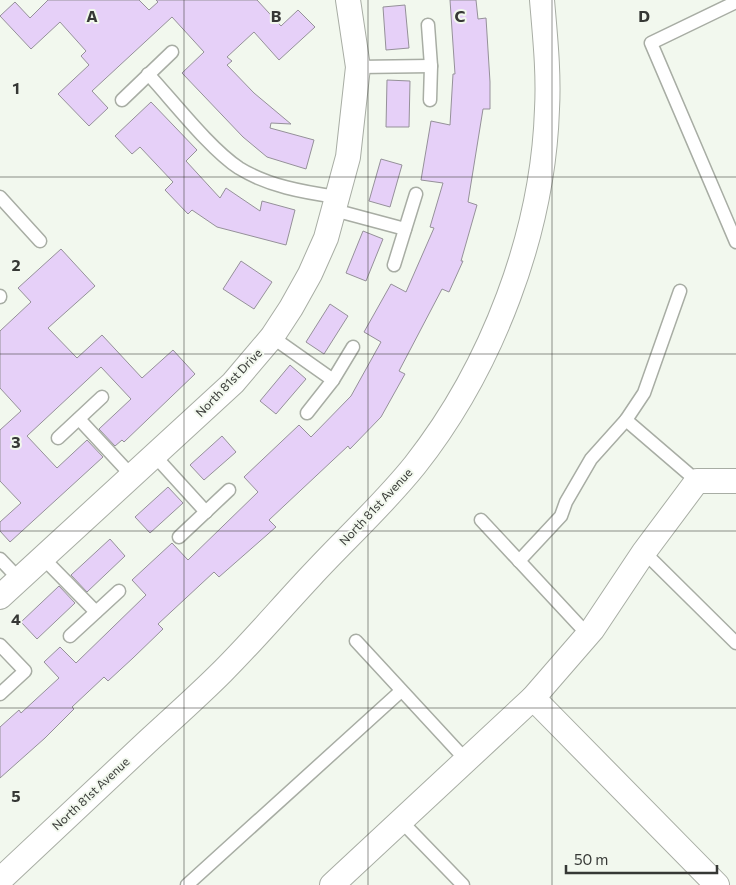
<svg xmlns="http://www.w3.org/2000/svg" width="736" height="885" font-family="Commissioner,sans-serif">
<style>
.building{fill:#e6d0f8;stroke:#959199}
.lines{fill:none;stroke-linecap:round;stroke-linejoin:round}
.lane-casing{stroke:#a8ada4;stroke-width:15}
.street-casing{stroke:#a8ada4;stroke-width:26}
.lane{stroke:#fff;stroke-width:12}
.street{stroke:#fff;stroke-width:24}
.grid{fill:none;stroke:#363835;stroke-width:1;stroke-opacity:0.55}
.labels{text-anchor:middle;stroke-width:4;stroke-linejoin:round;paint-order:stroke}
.street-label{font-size:12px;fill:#363835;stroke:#f2f8ee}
.grid-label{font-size:16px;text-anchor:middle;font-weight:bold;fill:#363835;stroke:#f2f8ee;stroke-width:4;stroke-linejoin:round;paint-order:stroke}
</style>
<rect width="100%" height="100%" fill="#f2f8ee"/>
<g class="building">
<path d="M48,0H139L149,10L158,2L156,0H257L281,26L298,10L315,27L279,60L254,32L227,57L232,61L227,65L254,93L291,124L271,123L270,128L314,140L306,169L267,157L243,137L182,73L204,52L172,17L92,91L108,108L89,126L58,94L89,65L81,56L86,51L60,22L31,49L0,16L15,2L30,18Z"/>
<path d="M450,0H476L478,19L486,18L490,82V109H483L468,202L477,205L461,261H463L449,292L442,289L399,371L405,374L381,417L350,449L348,446L269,520L276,527L219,577L214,572L158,624L163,629L133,658L108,681L104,677L72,707L74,709L45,738L0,778V727L19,710L21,713L59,678L44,662L60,647L76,663L146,595L132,580L172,543L188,560L258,492L244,477L299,425L311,437L351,396L381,342L364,332L391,284L406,292L434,228L430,227L443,183L421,180L431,121L450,125L453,74H455Z"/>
<path d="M405,5L409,48L386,50L383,7Z"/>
<path d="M387,80L410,81L409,127H386Z"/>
<path d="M151,102L197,150L186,161L220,198L226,188L260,211L262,201L295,210L286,245L217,227L192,210L188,214L165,190L173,182L140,147L132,154L115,136Z"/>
<path d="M381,159L402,165L390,207L369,201Z"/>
<path d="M363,231L383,239L366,281L346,273Z"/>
<path d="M61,249L95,286L48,328L77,358L102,335L142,378L173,350L195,374L124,442L122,440L115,446L99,429L131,399L101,367L27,436L57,468L87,440L103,457L10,542L0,531V522L21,503L0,481V430L21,411L0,388V331L31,302L18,288Z"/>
<path d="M241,261L272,282L254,309L223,289Z"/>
<path d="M330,304L348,316L324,354L306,342Z"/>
<path d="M290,365L306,379L276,414L260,401Z"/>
<path d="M222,436L236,452L204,480L190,465Z"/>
<path d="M168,487L183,503L150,533L135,517Z"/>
<path d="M110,539L125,556L87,592L71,575Z"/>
<path d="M59,586L75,603L37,639L21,622Z"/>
</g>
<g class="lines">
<defs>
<g id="lane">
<path d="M736,2L651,43L736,242"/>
<path d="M428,25L431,66L430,100"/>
<path d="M358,67L431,66"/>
<path d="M148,74C173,101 210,149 239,168C268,186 303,192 337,197"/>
<path d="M122,100L172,52"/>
<path d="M0,197L40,241"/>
<path d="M334,210L405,229"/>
<path d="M394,265L416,194"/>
<path d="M0,297V296"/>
<path d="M272,337L333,380"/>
<path d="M307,413L333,380L353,347"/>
<path d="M79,419L132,476"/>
<path d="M626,420L697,481"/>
<path d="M58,438L102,397"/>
<path d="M154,455L206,512"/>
<path d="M481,520L588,635"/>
<path d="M179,537L229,490"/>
<path d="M644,552L736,643"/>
<path d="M43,558L96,612"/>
<path d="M0,559L19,579"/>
<path d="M519,561L561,516L566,502L591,459L626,420L644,393L680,291"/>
<path d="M70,636L119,591"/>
<path d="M356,641L466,760"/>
<path d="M0,645L25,671L0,694"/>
<path d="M401,821L463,885"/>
<path d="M187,885L401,691"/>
</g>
<g id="street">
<path d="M0,597L233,383L272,337L291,308L310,274L326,238L348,157L358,67L348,0"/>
<path d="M533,698L717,885"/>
<path d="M0,880C49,834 98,788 147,742C172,719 198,696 222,672C253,641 281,608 311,576C345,539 383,505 415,465C492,367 543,234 547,109C549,73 545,36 542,0"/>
<path d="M332,885L533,698L592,630L644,552L697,481H736"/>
</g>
</defs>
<use href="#lane" class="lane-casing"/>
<use href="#street" class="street-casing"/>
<use href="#lane" class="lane"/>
<use href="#street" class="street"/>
</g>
<path class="grid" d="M184,0V885M368,0V885M552,0V885M0,177H736M0,354H736M0,531H736M0,708H736"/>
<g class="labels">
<g class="street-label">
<text transform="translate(229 383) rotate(-46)" y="4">North 81st Drive</text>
<text transform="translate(376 507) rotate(-47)" y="4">North 81st Avenue</text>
<text transform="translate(91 794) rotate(-43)" y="4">North 81st Avenue</text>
</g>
</g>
<g class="grid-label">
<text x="92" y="22">A</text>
<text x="276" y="22">B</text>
<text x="460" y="22">C</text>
<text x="644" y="22">D</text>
<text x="16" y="94">1</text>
<text x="16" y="271">2</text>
<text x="16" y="448">3</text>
<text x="16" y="625">4</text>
<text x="16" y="802">5</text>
</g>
<path d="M566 865v8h151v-8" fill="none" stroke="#363835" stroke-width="2.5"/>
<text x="574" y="865" font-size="15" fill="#363835" stroke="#f2f8ee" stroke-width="4" paint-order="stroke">50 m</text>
</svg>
